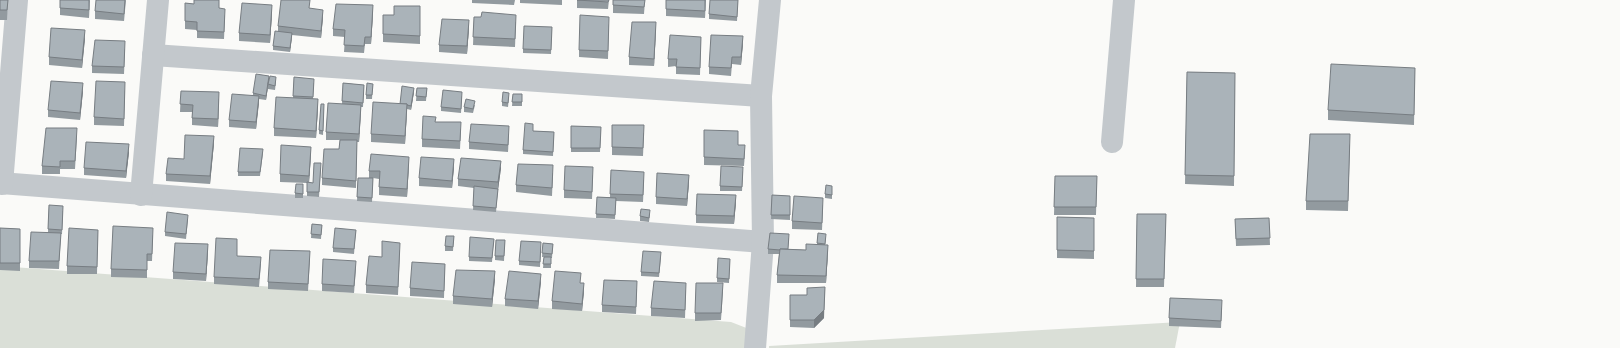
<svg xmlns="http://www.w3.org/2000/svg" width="1620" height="348" font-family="Jost,sans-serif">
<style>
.green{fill:#dadfd7}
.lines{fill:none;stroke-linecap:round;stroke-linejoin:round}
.minor{stroke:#c3c8cc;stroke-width:22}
.wall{fill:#929a9f}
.shaded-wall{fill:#777d82}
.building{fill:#aab3b9;stroke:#777d82}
</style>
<rect width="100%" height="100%" fill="#fafaf8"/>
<g class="green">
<path d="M0,266L731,322L749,329L748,348H0Z"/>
<path d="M1180,322L1175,348H769V346Z"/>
</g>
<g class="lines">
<g class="minor">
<path d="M153,55L761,96"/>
<path d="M1112,142L1124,0"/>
<path d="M0,183L763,242"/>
<path d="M2,184L17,0"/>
<path d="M141,195L158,0"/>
<path d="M755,348L763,242L761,96L770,0"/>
</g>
</g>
<g class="wall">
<path d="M0,0H8L7,20H0Z"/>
<path d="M90,0L89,18L60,15V8Z"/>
<path d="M126,0L124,21L95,19V11Z"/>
<path d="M194,0L219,8L225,16L224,39L197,38V30L185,29V3L194,4Z"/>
<path d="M472,0H515L514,5L472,3Z"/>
<path d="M520,0H562V5L520,3Z"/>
<path d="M577,0H609L608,9L577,8Z"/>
<path d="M613,0H645L644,14L613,13Z"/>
<path d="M666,0H706L705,18L666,16Z"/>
<path d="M738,0L737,21L709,19V14Z"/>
<path d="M420,6V44L383,42V15H394Z"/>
<path d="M310,8L323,17L321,38L292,35L290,52L273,50V46L278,31V26Z"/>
<path d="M272,13L270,43L239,41V33Z"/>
<path d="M373,13L371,44H365L364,53L344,52L345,37L333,36V29Z"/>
<path d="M474,17H481L516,22L515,47L473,45Z"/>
<path d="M609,24L608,59L579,57V50Z"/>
<path d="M552,27L551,54L523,53V49Z"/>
<path d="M469,28L467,54L439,52V45Z"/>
<path d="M656,30L654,66L629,65V57Z"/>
<path d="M701,37L700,75L676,74V66L668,67V59Z"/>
<path d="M85,38L82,68L49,65V57Z"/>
<path d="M743,43L741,65L732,64L731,76L709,74V67Z"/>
<path d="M125,49L124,74L92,73V66Z"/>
<path d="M1415,68L1414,125L1328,120V110Z"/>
<path d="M1187,72L1235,73L1234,186L1185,184Z"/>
<path d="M294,77L314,83L313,99L318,107L316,138L274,136V128L293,98Z"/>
<path d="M269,80L266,100L259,99L256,129L229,127V120L253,95V93Z"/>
<path d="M276,81L275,90L268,89V84Z"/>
<path d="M343,83L364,85L363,107H361L359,142H357L356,188L322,185V178L339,149L340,140H326V132L342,104Z"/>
<path d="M373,84L372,99H366V95Z"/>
<path d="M417,88H427L426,101H416Z"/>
<path d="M125,90L124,126L94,125V117Z"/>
<path d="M83,91L80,120L48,117V110Z"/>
<path d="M181,91L219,99L218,127L192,125V112H180Z"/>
<path d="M414,92L411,110L407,109L405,144L371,142V134L400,104Z"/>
<path d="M513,94H522V106H512Z"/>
<path d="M462,96L461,113L441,111V107Z"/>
<path d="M509,97L508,107L502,106V102Z"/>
<path d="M324,104L323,135L319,134V130Z"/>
<path d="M475,105L473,113L464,112V107Z"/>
<path d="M436,122L461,129L460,149L422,147V139Z"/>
<path d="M612,125L644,133L643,156L612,155Z"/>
<path d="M571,126L601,127L600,152H571Z"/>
<path d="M704,130L738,145L745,152L744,166L704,165Z"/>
<path d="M533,131L554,132L553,156L523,154V150Z"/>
<path d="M509,134L508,152L469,149V142Z"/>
<path d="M77,136L75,169H60V174H42V166Z"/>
<path d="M214,143L210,184L166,181V174L184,159Z"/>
<path d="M1350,144L1348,211L1306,210V201Z"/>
<path d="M129,152L126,178L84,175V168Z"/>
<path d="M263,153L260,176H238V172Z"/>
<path d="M311,154L309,182L313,183L321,167L319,197L307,196V183L280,182V174Z"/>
<path d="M409,164L407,197L379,195V179L373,178L372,202L357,201L358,178H369V171Z"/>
<path d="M454,167L452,188L419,186V178Z"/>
<path d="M501,168L498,190L496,212L473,210L474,188L458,186V179Z"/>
<path d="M611,170L644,180L643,202L616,201L615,219L596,218L597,197H610Z"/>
<path d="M743,171L742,191H720V186Z"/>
<path d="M553,173L552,196L516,192V185Z"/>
<path d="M593,175L592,199L564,198V190Z"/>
<path d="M1055,176H1097L1096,215H1054Z"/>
<path d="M689,182L687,206L656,204V197Z"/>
<path d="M303,184V198H295V193Z"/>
<path d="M832,190V199L825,198V194Z"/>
<path d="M772,195L790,196V220L771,219Z"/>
<path d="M736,202L734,224L696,223V215Z"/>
<path d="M49,205L63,211L62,234H61L59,269L29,268V261L48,232Z"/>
<path d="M823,205L822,230L792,229V221Z"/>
<path d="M650,214L649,222L640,221V216Z"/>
<path d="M1137,214H1166L1164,287H1136Z"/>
<path d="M1057,217L1094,218V259L1057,258Z"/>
<path d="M1269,218L1270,245L1236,246L1235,219Z"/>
<path d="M188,219L186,239L165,236V232Z"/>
<path d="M312,224L322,225L321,239L311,238Z"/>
<path d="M0,228L20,229V271L0,270Z"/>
<path d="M98,230L97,274H67V266Z"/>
<path d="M356,230L354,254L333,252V248Z"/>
<path d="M818,233L826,238L825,245L828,252L826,283H777V275L779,254H768V249L789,238L788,249L806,250L817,244Z"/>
<path d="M153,235L152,261H147V278L111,277V269Z"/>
<path d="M454,236L453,251H445V246Z"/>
<path d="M494,239L492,262L469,261V257Z"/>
<path d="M505,240L504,261L495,260V256Z"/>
<path d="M543,243L553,244L552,258H551V268H543L544,257H542Z"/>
<path d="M541,246L540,267L519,265V261Z"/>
<path d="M400,250L398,295L366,293V285L382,257Z"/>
<path d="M208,252L206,281L173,279V272Z"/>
<path d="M237,256L261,264L259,287L214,284V277Z"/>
<path d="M661,257L659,277L641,276V272Z"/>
<path d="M310,259L308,291L268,289V282Z"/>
<path d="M730,259L729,283L717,282V278Z"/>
<path d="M445,264L444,298L410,296V288Z"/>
<path d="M356,268L354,293L322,291V284Z"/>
<path d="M495,279L492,307L453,304V296Z"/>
<path d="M541,281L538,309L505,306V299Z"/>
<path d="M581,283L584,291L582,311L552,309V301Z"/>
<path d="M807,288L824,318L814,328L790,327V295H807Z"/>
<path d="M637,289L636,314L602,312V305Z"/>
<path d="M686,290L685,318L651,316V308Z"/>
<path d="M723,291L721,320L695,321V313Z"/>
<path d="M1222,308L1221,328L1169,326V318Z"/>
</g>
<g class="shaded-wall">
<path d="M272,5V13L270,43V35Z"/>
<path d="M373,5V13L371,44V37Z"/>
<path d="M323,10V17L321,38V31Z"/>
<path d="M469,20V28L467,54V46Z"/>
<path d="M656,22V30L654,66V59Z"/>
<path d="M85,30V38L82,68V60Z"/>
<path d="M292,33V37L290,52V48Z"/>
<path d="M743,36V43L741,65V57Z"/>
<path d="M269,76V80L266,100V96Z"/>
<path d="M83,83V91L80,120V113Z"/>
<path d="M414,88V92L411,110V106Z"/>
<path d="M219,92V99L218,127V119Z"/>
<path d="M259,96V103L256,129V122Z"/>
<path d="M318,99V107L316,138V131Z"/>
<path d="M407,104V112L405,144V136Z"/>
<path d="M361,105V113L359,142V134Z"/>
<path d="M214,136V143L210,184V176Z"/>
<path d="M129,144V152L126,178V171Z"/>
<path d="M311,147V154L309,183V176Z"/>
<path d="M409,157V164L407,197V189Z"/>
<path d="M454,159V167L452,188V181Z"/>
<path d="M501,161V168L498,190V182Z"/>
<path d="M689,175V182L687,206V199Z"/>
<path d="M736,195V202L734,224V216Z"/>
<path d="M208,244V252L206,281V274Z"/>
<path d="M828,245V252L826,283V276Z"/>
<path d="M495,271V279L492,307V299Z"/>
<path d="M541,274V281L538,309V301Z"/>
<path d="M584,283V291L582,311V304Z"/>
<path d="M825,287L824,318L814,328V320Z"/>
</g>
<g class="building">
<path d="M0,0H8L7,10H0Z"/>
<path d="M60,0H89V10L60,8Z"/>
<path d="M96,0H125L124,14L95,11Z"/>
<path d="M194,0H219V8L225,9L224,32L197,31V22L185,21V3L194,4Z"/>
<path d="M281,0H310L309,8L323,10L321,31L278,26Z"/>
<path d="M577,0H609L608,2Z"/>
<path d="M613,0H645L644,7L613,5Z"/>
<path d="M666,0H705V11L666,9Z"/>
<path d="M710,0H738L737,17L709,14Z"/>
<path d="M242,3L272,5L270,35L239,33Z"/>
<path d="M336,4L373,5L371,37H365L364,46L344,45L345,30L333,29Z"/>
<path d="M394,6H420V36L383,34V15H394Z"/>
<path d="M482,12L516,15L515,39L473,37L474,17H481Z"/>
<path d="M580,15L609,17L608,51L579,50Z"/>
<path d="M442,19L469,20L467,46L439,45Z"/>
<path d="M632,22H656L654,59L629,57Z"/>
<path d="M524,26L552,27L551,50L523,49Z"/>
<path d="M51,28L85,30L82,60L49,57Z"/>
<path d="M275,31L292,33L290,48L273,46Z"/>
<path d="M670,35L701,37L700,68L676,67L677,59H668Z"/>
<path d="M711,35L743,36L741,57H732L731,68L709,67Z"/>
<path d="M95,40L125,41L124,67L92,66Z"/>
<path d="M1331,64L1415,68L1414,115L1328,110Z"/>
<path d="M1187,72L1235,73L1234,176L1185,175Z"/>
<path d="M256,74L269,76L266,96L253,93Z"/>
<path d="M270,76L276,77L275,86L268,84Z"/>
<path d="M294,77L314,79L313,97L293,96Z"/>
<path d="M51,81L83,83L80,113L48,110Z"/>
<path d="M96,81L125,82L124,119L94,117Z"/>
<path d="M343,83L364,85L363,103L342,101Z"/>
<path d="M367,83L373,84L372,95H366Z"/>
<path d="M402,86L414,88L411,106L407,105V104H400Z"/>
<path d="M417,88H427L426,97L416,96Z"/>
<path d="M443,90L462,92L461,109L441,107Z"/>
<path d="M181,91L219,92L218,119L192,118L193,105L180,104Z"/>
<path d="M503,92L509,93L508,103L502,102Z"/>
<path d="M232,94L259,96L256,122L229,120Z"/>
<path d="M513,94H522V102H512Z"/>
<path d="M276,97L318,99L316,131L274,128Z"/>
<path d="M466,99L475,101L473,109L464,107Z"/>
<path d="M373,102L407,104L405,136L371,134Z"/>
<path d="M328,103L361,105L359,134L326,132Z"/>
<path d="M321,104H324L323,131L319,130Z"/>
<path d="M423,116L436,117L435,122H461L460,141L422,139Z"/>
<path d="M525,123L533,124V131L554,132L553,152L523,150Z"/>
<path d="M471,124L509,126L508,145L469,142Z"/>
<path d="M612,125H644L643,148L612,147Z"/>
<path d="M571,126L601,127L600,148H571Z"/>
<path d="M46,128H77L75,161H60V167L42,166Z"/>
<path d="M704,130L738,131V145H745L744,159L704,157Z"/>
<path d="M1310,134H1350L1348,201H1306Z"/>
<path d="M185,135L214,136L210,176L166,174L168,158L184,159Z"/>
<path d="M340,140H357L356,181L322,178L324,149H339Z"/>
<path d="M86,142L129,144L126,171L84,168Z"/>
<path d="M281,145L311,147L309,176L280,174Z"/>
<path d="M240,148L263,149L260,172H238Z"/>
<path d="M371,154L409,157L407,189L379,187L380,171H369Z"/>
<path d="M421,157L454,159L452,181L419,178Z"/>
<path d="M461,158L501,161L498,182L458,179Z"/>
<path d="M314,163H321L319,192H307V182L313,183Z"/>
<path d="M518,164L553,165L552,188L516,185Z"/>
<path d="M565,166L593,167L592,192L564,190Z"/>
<path d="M721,166L743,167L742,187L720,186Z"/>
<path d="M611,170L644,172L643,195L610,194Z"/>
<path d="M657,173L689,175L687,199L656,197Z"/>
<path d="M1055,176H1097L1096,207H1054Z"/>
<path d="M358,178H373L372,198L357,197Z"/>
<path d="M296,184H303V194L295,193Z"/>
<path d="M826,185L832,186V195L825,194Z"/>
<path d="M474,186L498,189L496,208L473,206Z"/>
<path d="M697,194L736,195L734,216L696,215Z"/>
<path d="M772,195L790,196V215H771Z"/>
<path d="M794,196L823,198L822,223L792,221Z"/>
<path d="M597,197L616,198L615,215L596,214Z"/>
<path d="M49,205L63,206L62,230L48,229Z"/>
<path d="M641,209L650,210L649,218L640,216Z"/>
<path d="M167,212L188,215L186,234L165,232Z"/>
<path d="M1137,214H1166L1164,279H1136Z"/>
<path d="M1057,217L1094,218V251L1057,250Z"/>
<path d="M1269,218L1270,238L1236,239L1235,219Z"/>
<path d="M312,224L322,225L321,235L311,234Z"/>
<path d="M113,226L153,228L152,254H147V270L111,269Z"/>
<path d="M0,228L20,229V263H0Z"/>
<path d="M69,228L98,230L97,267L67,266Z"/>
<path d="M335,228L356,230L354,249L333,248Z"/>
<path d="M31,232L61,233L59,261H29Z"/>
<path d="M770,233L789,234L788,249H780V250L768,249Z"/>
<path d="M818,233L826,234L825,244L817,243Z"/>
<path d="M446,236H454L453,247L445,246Z"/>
<path d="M470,237L494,239L492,258L469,257Z"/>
<path d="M216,238L237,239V256L261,257L259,279L214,277Z"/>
<path d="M496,240H505L504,256H495Z"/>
<path d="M382,241L400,243L398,287L366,285L369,256L382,257Z"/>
<path d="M521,241L541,242L540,262L519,261Z"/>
<path d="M175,243L208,244L206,274L173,272Z"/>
<path d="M543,243L553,244L552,254L542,253Z"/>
<path d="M806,244L828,245L826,276L777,275L780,249L806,250Z"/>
<path d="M270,250L310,251L308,284L268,282Z"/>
<path d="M643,251L661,252L659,273L641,272Z"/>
<path d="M544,257H551V264H543Z"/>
<path d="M718,258L730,259L729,279L717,278Z"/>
<path d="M323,259L356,261L354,286L322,284Z"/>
<path d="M412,262L445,264L444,291L410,288Z"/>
<path d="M456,270L495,271L492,299L453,296Z"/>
<path d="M509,271L541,274L538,301L505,299Z"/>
<path d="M555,271L581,273L580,283H584L582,304L552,301Z"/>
<path d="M604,280L637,281L636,307L602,305Z"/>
<path d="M654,281L686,283L685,310L651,308Z"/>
<path d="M696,283H723L721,313H695Z"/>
<path d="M825,287L824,310L814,320H790V295H807V288Z"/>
<path d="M1170,298L1222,300L1221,321L1169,318Z"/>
</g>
</svg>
